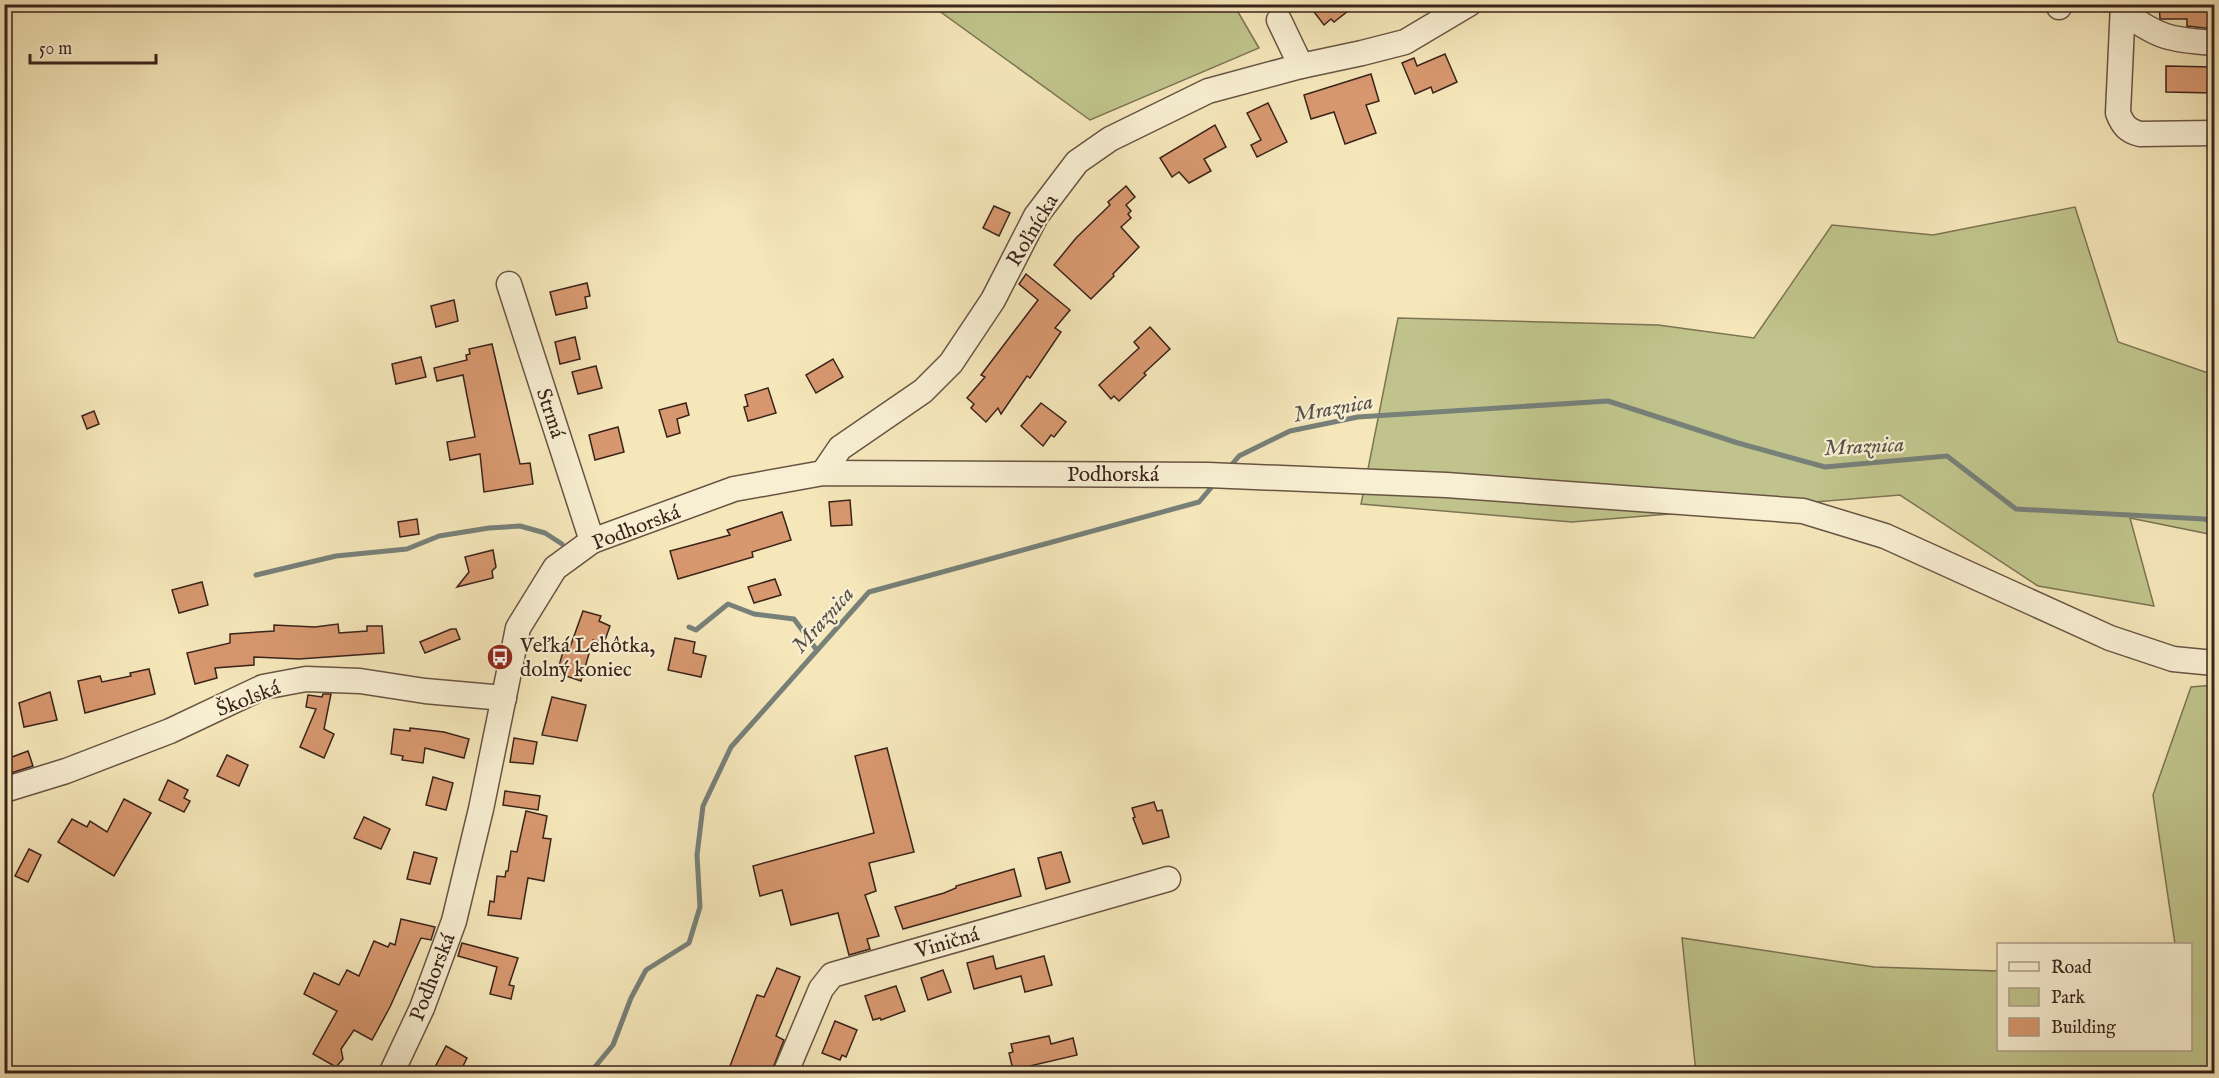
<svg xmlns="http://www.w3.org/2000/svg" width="2219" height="1078" font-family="'IM FELL English',serif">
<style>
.green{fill:#c0c48c;stroke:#7d7454;stroke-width:1.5}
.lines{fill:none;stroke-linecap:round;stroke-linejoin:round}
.stream{stroke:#778079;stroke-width:5}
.building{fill:#d8986f;stroke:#3a231b;stroke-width:1.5}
.minor-casing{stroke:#695443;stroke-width:27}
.minor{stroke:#f8efd2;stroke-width:24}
.labels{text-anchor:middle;stroke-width:4.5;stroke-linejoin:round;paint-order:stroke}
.street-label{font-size:21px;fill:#3a231b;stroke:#f8efd2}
.poi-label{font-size:21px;fill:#3a231b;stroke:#f8efd2;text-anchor:start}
.water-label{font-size:22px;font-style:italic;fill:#58524a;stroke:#f8efd2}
</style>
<rect width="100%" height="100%" fill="#f5e7ba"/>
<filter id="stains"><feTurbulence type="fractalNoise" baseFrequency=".00333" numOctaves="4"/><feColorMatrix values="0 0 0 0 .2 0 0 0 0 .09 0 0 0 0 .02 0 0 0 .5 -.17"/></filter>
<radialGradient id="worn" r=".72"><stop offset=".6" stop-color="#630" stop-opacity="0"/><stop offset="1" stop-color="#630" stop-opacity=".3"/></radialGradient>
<g class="green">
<path d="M931,5H1234L1259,48L1090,120Z"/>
<path d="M2075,207L2118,342L2214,375V535L2130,518L2154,606L2038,586L1900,495L1572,522L1361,504L1398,318L1658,325L1754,338L1832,225L1933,235Z"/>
<path d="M2214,685V1073H1696L1682,938L1874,967L1998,971V1050H2190V944H2175L2153,795L2191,687Z"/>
</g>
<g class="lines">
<g class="stream">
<path d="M1228,469L1239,456L1290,431L1358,417L1608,401L1738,443L1825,467L1947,456L2016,509L2204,519L2214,522"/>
<path d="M256,575L336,556L407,549L439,536L489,528L520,526L545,533L562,544"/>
<path d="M689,627L696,630L728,604L754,614L794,619L816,649"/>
<path d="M589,1074L613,1045L631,998L646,970L689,943L700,907L697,855L703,806L731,747L869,592L1199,502L1215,483"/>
</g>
</g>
<g class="building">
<path d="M1308,4H1357L1334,22L1331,19L1324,25Z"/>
<path d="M2159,4H2214V29L2187,26V19H2160Z"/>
<path d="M1445,54L1457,82L1433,93L1431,87L1415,94L1402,63L1414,58L1417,66Z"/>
<path d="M2166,66L2214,67V93L2166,92Z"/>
<path d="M1371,74L1379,101L1366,105L1376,133L1345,144L1334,112L1311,119L1304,95Z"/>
<path d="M1268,103L1287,142L1257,157L1251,145L1261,140L1247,113Z"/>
<path d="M1215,125L1226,147L1204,159L1211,171L1189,183L1179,172L1172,177L1160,158Z"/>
<path d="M1126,186L1135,197L1126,205L1131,211L1128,214L1131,218L1121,227L1139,247L1113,274L1114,276L1091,299L1054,265L1076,238L1110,205L1108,202Z"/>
<path d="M994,206L1010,213L999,236L983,228Z"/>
<path d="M1026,274L1070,310L1055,328L1061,332L1030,378L1027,376L1001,414L998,408L986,422L971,408L974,404L967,398L985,377L981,375L1038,300L1019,284Z"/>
<path d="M587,283L590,296L585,297L587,308L556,315L550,292Z"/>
<path d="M454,300L458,321L436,327L431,306Z"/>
<path d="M1150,327L1170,349L1144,373L1146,375L1119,401L1114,396L1111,399L1099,385L1139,348L1134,342Z"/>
<path d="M575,337L580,359L560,364L555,342Z"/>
<path d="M492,344L520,464L530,463L533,484L484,492L480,454L450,460L447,442L475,437L463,375L437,381L434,368L467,360L466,355L470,354L469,349Z"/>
<path d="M421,357L426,377L396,384L392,364Z"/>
<path d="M833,359L843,377L816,393L806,375Z"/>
<path d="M596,366L602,388L578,394L572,372Z"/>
<path d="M768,388L776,413L748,421L744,407L748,406L745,395Z"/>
<path d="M686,403L689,415L677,419L680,433L667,437L659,410Z"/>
<path d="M1041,403L1066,422L1054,437L1051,435L1043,446L1021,426Z"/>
<path d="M94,411L99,424L87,429L82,416Z"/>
<path d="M618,427L624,452L595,460L589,435Z"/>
<path d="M850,500L852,525L831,526L829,502Z"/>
<path d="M782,512L791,540L752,552L753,557L678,579L670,551L730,535L727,530Z"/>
<path d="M417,519L419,534L400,537L398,522Z"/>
<path d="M493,550L496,567L492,571L493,578L457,587L469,572L465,557Z"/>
<path d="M775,579L781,595L754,603L748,587Z"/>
<path d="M202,582L208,605L179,613L172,590Z"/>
<path d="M583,611L601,616L599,621L610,626L604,643L593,640L581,681L557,673L564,648L569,650Z"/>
<path d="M338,624L339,633L367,631V626H382L384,653L299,659L254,657V665L215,668L217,678L195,684L187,653L230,643V634L274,631V625L315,627Z"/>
<path d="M451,629H456L460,639L425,653L420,642Z"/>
<path d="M675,638L695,642L693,653L706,656L701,677L668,670Z"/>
<path d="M149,669L155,694L85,713L78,681L100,676L102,682L131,676L130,673Z"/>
<path d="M50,692L57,720L24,727L19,703Z"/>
<path d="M323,694H331L324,729L334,734L324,758L300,747L316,709L306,707L308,695L322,697Z"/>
<path d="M552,697L586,705L577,741L542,735Z"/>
<path d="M410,728L444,732L469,739L464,758L425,748L423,763L402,760L403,756L391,754L394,729L410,731Z"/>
<path d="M514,738L537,742L533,764L510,762Z"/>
<path d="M887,748L914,852L869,863L876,891L865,895L879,936L867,939L870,949L849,955L838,913L791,925L782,890L760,896L753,866L874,833L855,756Z"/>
<path d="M28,751L33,766L8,774L4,760Z"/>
<path d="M227,755L248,765L239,786L217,776Z"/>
<path d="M433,777L453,783L446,810L426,805Z"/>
<path d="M168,780L188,790L184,798L190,801L184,812L159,800Z"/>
<path d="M505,791L540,796L538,810L503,805Z"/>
<path d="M124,799L151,813L114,876L58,842L72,819L87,827L90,821L107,832Z"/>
<path d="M1154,802L1157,811L1162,810L1169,837L1143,844L1133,818L1135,817L1132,808Z"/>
<path d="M526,811L547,816L543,838L551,839L544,881L528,878L521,919L488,915L490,901L494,902L497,876L505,877L506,871H508L511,851L517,852Z"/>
<path d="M364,817L390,829L381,849L354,838Z"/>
<path d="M29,849L41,855L28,882L15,876Z"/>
<path d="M414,852L437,858L430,884L407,879Z"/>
<path d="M1061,852L1070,882L1046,889L1038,858Z"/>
<path d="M1014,869L1021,896L903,929L895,907L944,893L956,888V886Z"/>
<path d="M401,919L435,927L431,940L421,938L390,1007L372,1040L354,1030L341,1049L343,1059L336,1067L313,1054L337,1011L304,994L314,973L339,985L347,970L359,976L374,941L388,947L390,943L395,945Z"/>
<path d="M462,943L518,958L509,985L514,986L511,999L490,994L497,967L458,956Z"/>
<path d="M993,956L996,969L1044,956L1052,985L1025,992L1021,976L974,989L967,963Z"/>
<path d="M777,968L800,977L776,1036L784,1040L771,1073L759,1068L757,1074H727L757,995L764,997Z"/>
<path d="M943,970L951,992L928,1000L921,978Z"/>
<path d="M896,986L905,1011L881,1020L880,1018L873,1020L865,996Z"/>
<path d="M835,1021L857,1030L846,1057L842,1055L840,1060L822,1053Z"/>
<path d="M1049,1036L1051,1044L1073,1038L1077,1055L1013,1070L1009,1053L1013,1052L1011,1044Z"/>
<path d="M446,1046L467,1058L459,1074H442L434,1069Z"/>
</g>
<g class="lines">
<defs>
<g id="minor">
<path d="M2123,4L2118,113C2123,126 2128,131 2140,134L2214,133"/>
<path d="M2059,7V4"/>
<path d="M2123,11C2157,38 2172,40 2214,43"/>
<path d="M1279,20L1301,66"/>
<path d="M509,284L592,541"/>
<path d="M823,473L840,448L923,391L951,363L993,300L1036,216L1077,162L1110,139L1208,91L1301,66L1362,53L1405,42L1469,4"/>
<path d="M4,790L66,771L170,731L263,687L306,679L360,681L425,691L504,698"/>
<path d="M391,1074L422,1008L454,921L481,809L518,628L555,568L592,541L734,489L823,473L1208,475L1446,485L1803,511L1885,536L2110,638L2173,659L2214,663"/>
<path d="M785,1074L821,989L832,975L1168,879"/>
</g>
</defs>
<use href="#minor" class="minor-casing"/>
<use href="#minor" class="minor"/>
</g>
<defs>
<symbol id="bus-disc" viewBox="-11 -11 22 22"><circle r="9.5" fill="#8f2418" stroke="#f8efd2"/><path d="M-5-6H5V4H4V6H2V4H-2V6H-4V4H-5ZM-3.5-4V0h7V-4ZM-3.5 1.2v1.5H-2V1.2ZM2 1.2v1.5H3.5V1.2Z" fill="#fff"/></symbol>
</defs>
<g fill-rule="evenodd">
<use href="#bus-disc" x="485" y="642" width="30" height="30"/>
</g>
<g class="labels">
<g class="street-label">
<text transform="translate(1032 230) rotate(-59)" y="7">Roľnícka</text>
<text transform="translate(551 413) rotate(72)" y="7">Strmá</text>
<text x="1113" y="481">Podhorská</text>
<text transform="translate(636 527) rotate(-21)" y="7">Podhorská</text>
<text transform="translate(248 698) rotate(-21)" y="7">Školská</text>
<text transform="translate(947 942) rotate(-16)" y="7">Viničná</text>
<text transform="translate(432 977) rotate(-69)" y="7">Podhorská</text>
</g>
<g class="poi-label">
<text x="520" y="652">Veľká Lehôtka,<tspan x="520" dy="24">dolný koniec</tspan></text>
</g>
<g class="water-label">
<text transform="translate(1333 407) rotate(-10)" y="8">Mraznica</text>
<text transform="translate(1864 445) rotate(-3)" y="8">Mraznica</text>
<text transform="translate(822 619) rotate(-48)" y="8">Mraznica</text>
</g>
</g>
<rect width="2219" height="1078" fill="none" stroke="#f5e7ba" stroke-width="24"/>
<rect x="6" y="6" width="2207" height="1066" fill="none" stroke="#3a231b" stroke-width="3"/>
<rect x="12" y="12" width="2195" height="1054" fill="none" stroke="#3a231b" stroke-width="1.5"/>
<rect x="1997" y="943" width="195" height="108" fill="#f8efd2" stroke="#ac9d89" stroke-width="1.5"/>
<rect x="2009" y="962" width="30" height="9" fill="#f8efd2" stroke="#ac9d89" stroke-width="1.5"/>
<text x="2051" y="973" font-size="18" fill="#3a231b">Road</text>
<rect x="2009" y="988" width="30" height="18" fill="#c0c48c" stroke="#ac9d89" stroke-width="1.5"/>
<text x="2051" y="1003" font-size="18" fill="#3a231b">Park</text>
<rect x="2009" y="1018" width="30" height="18" fill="#d8986f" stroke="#ac9d89" stroke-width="1.5"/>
<text x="2051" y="1033" font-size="18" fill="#3a231b">Building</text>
<path d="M30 54v9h126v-9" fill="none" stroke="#3a231b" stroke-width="3"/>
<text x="39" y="54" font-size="18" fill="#3a231b" stroke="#f8efd2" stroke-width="4.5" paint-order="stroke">50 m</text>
<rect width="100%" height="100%" filter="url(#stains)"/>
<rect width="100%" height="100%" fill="url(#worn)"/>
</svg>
